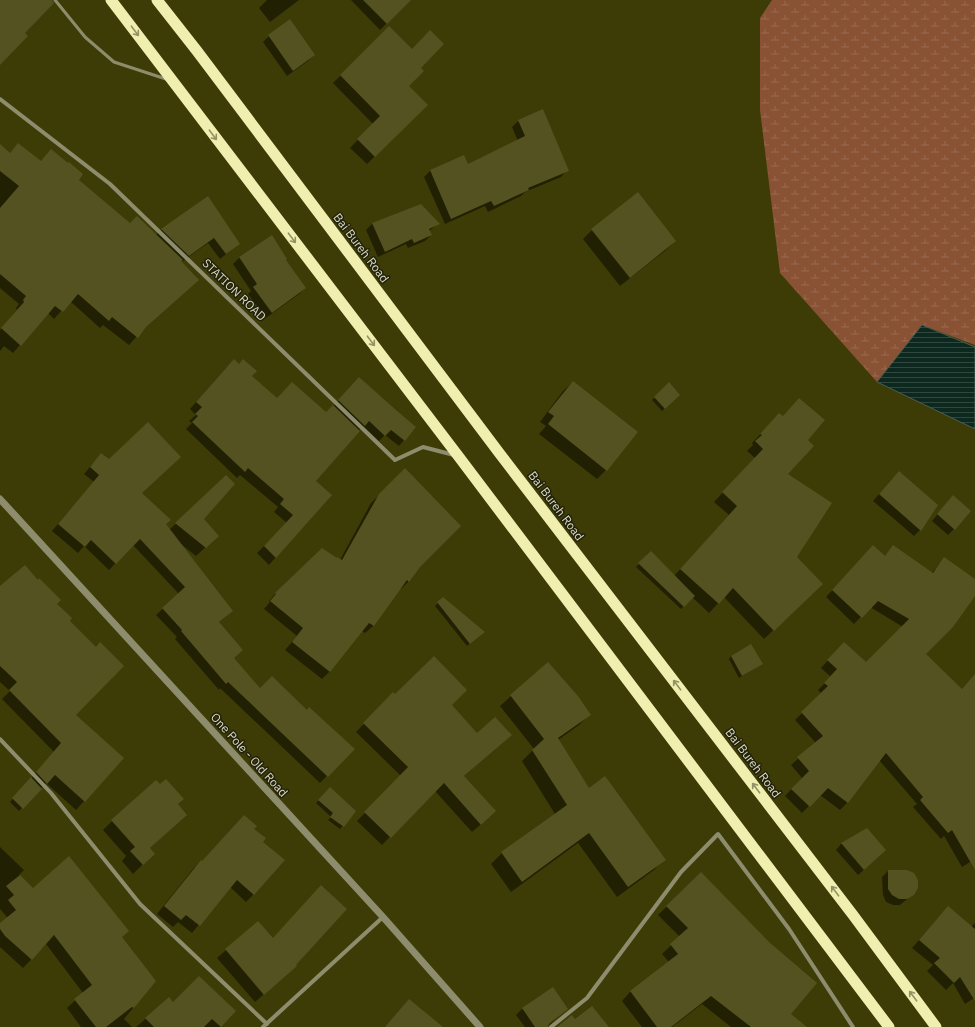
<svg xmlns="http://www.w3.org/2000/svg" width="975" height="1027" font-family="'IBM Plex Sans',sans-serif">
<style>
.wetland{fill:url(#wetland-marsh)}
.water{fill:url(#water-rules);stroke:#4a5e4f}
.shadow{fill:#0007}
.building{fill:#535220}
.lines{fill:none;stroke-linecap:round;stroke-linejoin:round}
.service{stroke:#8d8d6e;stroke-width:3}
.minor{stroke:#8d8d6e;stroke-width:4}
.tertiary{stroke:#8d8d6e;stroke-width:7}
.trunk{stroke:#f0efb0;stroke-width:11}
.oneway{stroke:#939367}
.labels{text-anchor:middle;stroke-width:3;stroke-linejoin:round;paint-order:stroke}
.street-label{font-size:12px;fill:#d9d9bf;stroke:#22220d}
</style>
<defs>
<pattern id="wetland-marsh" width="20" height="14" patternUnits="userSpaceOnUse"><rect width="20" height="14" fill="#895235"/><path d="M1 5h8M5 5V1M11 12h8M15 12V8" fill="none" stroke="#996a50"/></pattern>
<pattern id="water-rules" width="6" height="5" patternUnits="userSpaceOnUse"><rect width="6" height="5" fill="#0d291f"/><path d="M0 2.5h6" fill="none" stroke="#30473e"/></pattern>
</defs>
<rect width="100%" height="100%" fill="#3e3c06"/>
<path class="wetland" d="M772,0H975V345L922,325L877,382L780,273L760,110V18Z"/>
<path class="water" d="M922,325L975,347V429L877,382Z"/>
<g class="shadow">
<path d="M267,0H299L270,22L259,8Z"/>
<path d="M351,0H404L407,3L380,30Z"/>
<path d="M389,28L411,50L420,68L408,86L427,105L367,164L350,148L373,124L333,83Z"/>
<path d="M269,36L314,55L308,61L287,76L263,42Z"/>
<path d="M518,121L567,170L561,177L525,192L521,196L488,212L485,206L445,224L424,177L430,171L463,156L467,166L518,141L512,127Z"/>
<path d="M18,144L40,162L77,180L130,224L156,235L162,229L208,198L239,244L220,259L208,243L183,261L182,260L143,329L129,345L103,325L100,328L70,301L54,319L48,313L13,353L4,346L0,351V330L17,310L16,308L19,304L0,288V165Z"/>
<path d="M372,224H438L429,231L431,235L425,241L408,248L406,244L378,257L366,230Z"/>
<path d="M592,230L675,241L666,250L620,286L583,239Z"/>
<path d="M271,237L284,260L305,288L299,294L266,318L248,294L251,291L233,264L239,258Z"/>
<path d="M227,367L250,376L277,399L326,414L353,384L415,427L399,446L385,435L379,441L363,426L315,481L330,495L269,565L257,553L287,523L274,512L278,507L240,475L237,478L186,429L192,423L189,421L196,415L190,409Z"/>
<path d="M573,382L606,470L597,479L539,434L546,426L540,422L563,391Z"/>
<path d="M669,384L679,395L662,411L652,400Z"/>
<path d="M770,424L806,440L787,474L796,557L821,584L764,639L724,597L709,613L692,597L681,609L636,567L651,552L674,576L729,515L714,502L755,458L747,451L753,445L752,443Z"/>
<path d="M95,461L141,493L169,530L226,477L203,519L209,544L196,556L181,544L232,611L218,623L233,658L260,689L307,711L353,749L320,783L220,688L219,690L175,639L177,637L156,615L179,594L133,545L109,570L84,546L78,553L52,531L94,482L84,474Z"/>
<path d="M405,470L419,567L409,581L401,589L400,588L373,626L365,633L362,631L329,672L322,679L285,650L297,636L264,609L270,602L269,601L276,593L340,560L371,503Z"/>
<path d="M893,478L936,505L920,530L914,536L873,501Z"/>
<path d="M947,503L954,529L948,535L932,521Z"/>
<path d="M893,547L931,574L944,559L975,580V595L925,654L962,690L975,675V859L962,867L944,836L941,839L913,807L917,804L879,760L847,803L840,810L820,795L802,813L785,796L802,778L791,765L816,743L795,720L822,694L818,690L831,677L821,668L837,650L866,663L903,627L870,607L854,624L826,597L866,554L884,557Z"/>
<path d="M0,588L55,604L68,621L74,715L123,758L76,810L46,783L19,811L10,802L54,752L2,699L10,691L0,682Z"/>
<path d="M443,598L481,635L467,646L435,606Z"/>
<path d="M731,656L762,664L739,678L729,659Z"/>
<path d="M548,663L589,715L579,725L558,740L588,790L664,859L654,870L617,897L578,843L511,892L491,864L502,853L555,814L522,761L534,749L500,706Z"/>
<path d="M393,694L451,705L477,735H511L463,777L486,820L472,832L435,791L382,845L357,821L401,776L356,732Z"/>
<path d="M160,786L183,799L177,805L186,815L149,849L144,863L133,874L122,861L126,856L103,830L112,821Z"/>
<path d="M330,788L355,811L340,829L328,820L331,817L316,803Z"/>
<path d="M253,829L262,842L254,894L246,902L230,887L192,933L178,922L173,927L157,914L193,869L201,861L202,862Z"/>
<path d="M866,830L879,856L858,875L836,850L841,844Z"/>
<path d="M0,847L24,870L19,875L33,889L121,937L155,981L124,1019L132,1027H81L67,1008L83,993L46,944L23,968L0,947V925L8,918L0,909Z"/>
<path d="M888,871L913,894L900,905H893L886,902L883,895L882,877Z"/>
<path d="M701,873L789,1014L806,1027H731L702,1004L672,1027H642L622,1001L630,992L669,962L662,954L680,937L658,915Z"/>
<path d="M941,915L971,927L975,923V999L974,998L965,1004L953,983L946,990L927,971L933,965L912,948Z"/>
<path d="M258,922L287,974L255,1002L217,958Z"/>
<path d="M553,988L560,1015L547,1027H525L516,1015L522,1009Z"/>
<path d="M169,999L173,1004L235,1011L220,1027H136Z"/>
</g>
<g class="building">
<path d="M0,0H52L54,3L25,33L28,36L0,65Z"/>
<path d="M363,0H411L387,24Z"/>
<path d="M290,19L315,55L293,71L268,35Z"/>
<path d="M389,26L412,49L430,30L444,44L421,68L424,71L409,86L428,105L375,157L357,139L380,116L340,75Z"/>
<path d="M543,109L569,171L528,188L529,190L494,206L491,201L451,219L430,170L464,155L468,164L525,136L518,120Z"/>
<path d="M18,143L41,161L51,149L68,163L69,162L83,174L79,180L130,223L137,216L183,260L181,261L199,280L146,327L138,338L112,317L109,321L78,294L63,312L55,306L21,346L1,328L24,302L23,300L26,296L0,274V208L19,186L0,171V144L10,153Z"/>
<path d="M638,192L676,241L630,278L591,229Z"/>
<path d="M208,196L240,244L226,254L214,238L189,256L161,229Z"/>
<path d="M421,204L440,224L429,229L432,235L414,243L412,239L385,252L372,223Z"/>
<path d="M272,235L287,259L286,260L306,288L272,313L253,287L257,284L239,257Z"/>
<path d="M234,359L239,364L243,359L257,371L252,376L277,398L292,382L326,412L333,405L360,431L316,481L332,495L276,558L264,546L293,515L280,504L284,499L248,468L245,472L192,422L198,416L195,414L202,407L196,402Z"/>
<path d="M359,377L396,410L416,427L405,441L391,430L385,436L369,421L365,426L338,400Z"/>
<path d="M573,381L638,432L607,471L548,424L554,416L548,412Z"/>
<path d="M669,382L680,395L665,409L654,397Z"/>
<path d="M799,398L825,420L808,440L814,446L788,474L832,503L797,557L823,584L774,631L733,588L719,604L680,569L737,506L722,492L763,449L755,441L762,435L760,434L779,413L783,416Z"/>
<path d="M148,422L181,457L142,493L171,520L166,524L233,611L219,622L243,650L234,658L260,688L272,676L307,710L309,707L355,749L328,777L228,682L226,684L181,631L182,630L162,608L185,587L140,539L116,564L91,540L85,547L58,524L99,475L90,467L101,453L109,459Z"/>
<path d="M405,468L461,526L420,567L409,582L407,580L374,626L369,623L330,672L292,642L303,628L270,601L276,594L275,593L322,548L337,558V557L342,560L379,494Z"/>
<path d="M899,471L938,505L921,531L879,494Z"/>
<path d="M226,475L235,484L204,519L219,536L206,548L175,523Z"/>
<path d="M953,495L971,511L955,530L937,514Z"/>
<path d="M873,545L885,556L893,545L933,573L944,557L975,579V596L953,627L926,654L962,689L975,674V870L952,830L948,833L920,800L923,797L886,753L848,803L828,788L810,807L791,789L809,771L797,757L823,736L801,712L828,686L824,683L837,669L827,660L844,642L866,662L909,619L878,601L862,618L832,590Z"/>
<path d="M651,551L695,596L684,607L638,563Z"/>
<path d="M25,565L38,580L39,578L61,600L57,604L72,618L70,621L96,647L100,642L124,666L76,715L124,758L85,802L55,775L47,784L36,772L61,743L9,690L17,682L0,666V586Z"/>
<path d="M443,597L485,632L470,644L437,602Z"/>
<path d="M751,644L763,664L742,676L731,656Z"/>
<path d="M434,656L467,690L452,705L477,733L495,717L512,735L464,776L496,811L481,825L444,783L391,838L364,812L408,767L363,723L393,692L395,694Z"/>
<path d="M548,662L578,696L591,715L558,738L589,788L605,776L666,860L628,887L589,833L522,882L501,852L567,805L532,750L544,739L510,695Z"/>
<path d="M31,777L42,789L23,809L12,798Z"/>
<path d="M166,779L184,799L178,804L187,815L150,848L155,854L143,865L130,851L135,847L111,820L156,780L160,784Z"/>
<path d="M330,787L356,811L344,827L330,817L333,813L318,800Z"/>
<path d="M244,815L257,826L254,829L266,838L263,842L285,860L254,895L237,880L200,926L186,915L181,920L164,906L201,860L202,861Z"/>
<path d="M867,828L886,850L864,870L841,843Z"/>
<path d="M69,856L129,931L122,937L156,981L134,1008L132,1007L106,1027H96L74,999L92,985L54,935L32,960L5,936L0,929V923L16,910L8,900L14,895L6,886L20,875L33,888Z"/>
<path d="M888,870H907L914,873L918,880V888L914,895L907,899H899L892,895L888,889Z"/>
<path d="M701,872L769,942L817,983L791,1014L807,1027H751L711,996L671,1027H657L630,991L678,954L670,944L688,928L666,906Z"/>
<path d="M321,885L347,909L296,965L297,966L264,995L225,949L258,921L273,938Z"/>
<path d="M948,906L975,929V1001L960,977L954,983L934,963L940,958L919,940Z"/>
<path d="M199,976L236,1011L221,1027L212,1019L204,1027H154L145,1018L169,997L173,1002Z"/>
<path d="M553,987L568,1009L549,1024L548,1027H535L522,1008Z"/>
<path d="M409,999L443,1027H385Z"/>
<path d="M592,1006L609,1027H557L572,1015L575,1019Z"/>
</g>
<g class="lines">
<path class="service" d="M55,0L85,37L114,62L166,79"/>
<g class="minor">
<path d="M0,99L110,184L395,460L423,447L454,455"/>
<path d="M0,739L51,793L140,904L267,1024"/>
<path d="M263,1027L383,917"/>
<path d="M551,1027L587,998L681,872L718,834L789,929L853,1027"/>
</g>
<path class="tertiary" d="M0,499L383,917L480,1027"/>
<g class="trunk">
<path d="M111,0L459,457L889,1027"/>
<path d="M157,0L197,51L500,454L853,915L936,1027"/>
</g>
</g>
<defs><path id="oneway-shaft" d="M-6 0H5M1.5-3L5.5 0L1.5 3" fill="none" stroke-width="1.6" stroke-linecap="round" stroke-linejoin="round"/></defs>
<g class="oneway">
<use href="#oneway-shaft" transform="translate(135 31) rotate(53)"/>
<use href="#oneway-shaft" transform="translate(213 135) rotate(53)"/>
<use href="#oneway-shaft" transform="translate(292 238) rotate(53)"/>
<use href="#oneway-shaft" transform="translate(371 341) rotate(53)"/>
<use href="#oneway-shaft" transform="translate(677 685) rotate(-127)"/>
<use href="#oneway-shaft" transform="translate(756 788) rotate(-127)"/>
<use href="#oneway-shaft" transform="translate(835 891) rotate(-127)"/>
<use href="#oneway-shaft" transform="translate(913 996) rotate(-127)"/>
</g>
<g class="labels">
<g class="street-label">
<text transform="translate(361 248) rotate(53)" y="4">Bai Bureh Road</text>
<text transform="translate(234 290) rotate(44)" y="4">STATION ROAD</text>
<text transform="translate(556 506) rotate(53)" y="4">Bai Bureh Road</text>
<text transform="translate(249 755) rotate(48)" y="4">One Pole - Old Road</text>
<text transform="translate(753 763) rotate(53)" y="4">Bai Bureh Road</text>
</g>
</g>
</svg>
